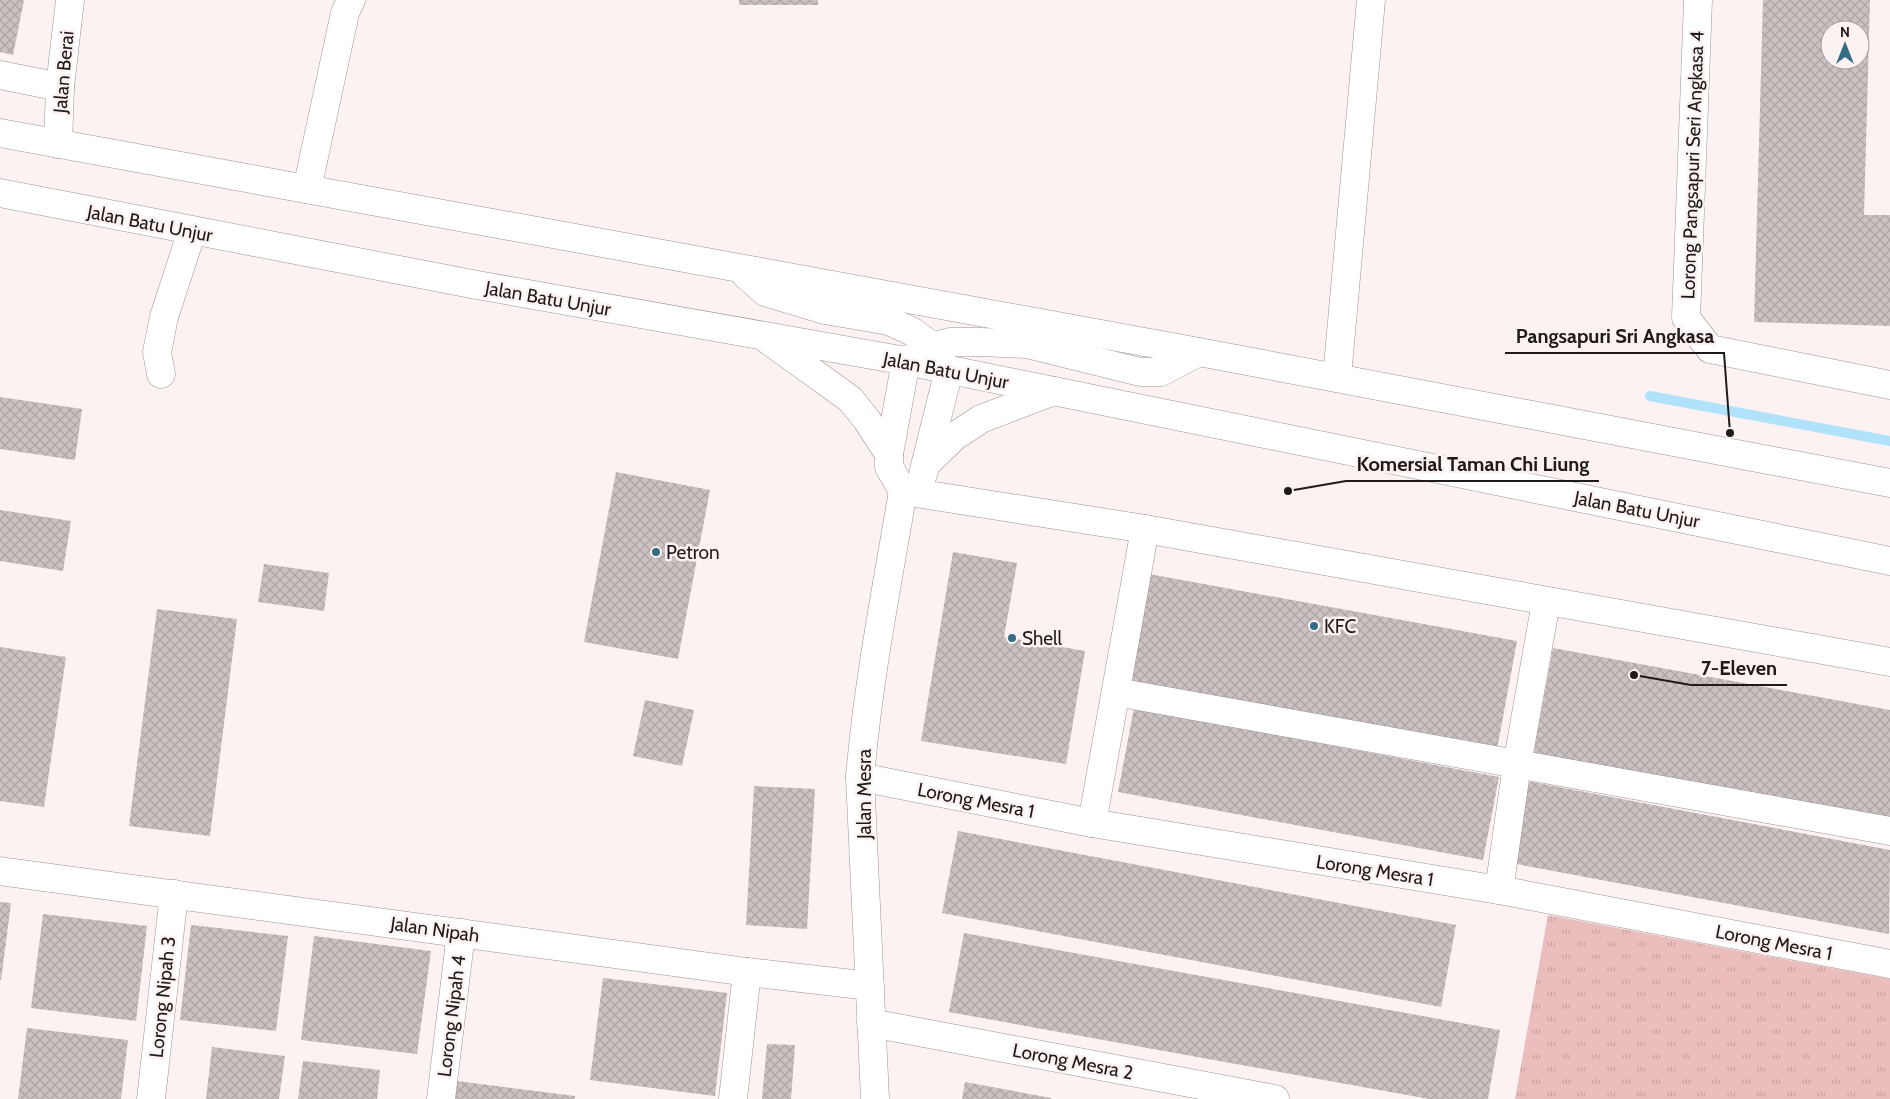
<svg xmlns="http://www.w3.org/2000/svg" width="1890" height="1099" font-family="Cabin,sans-serif">
<style>
.grass{fill:url(#grass-tufts)}
.lines{fill:none;stroke-linecap:round;stroke-linejoin:round}
.stream{stroke:#b0e2fc;stroke-width:10}
.building{fill:url(#building-cross-hatch);fill-rule:evenodd}
.minor-casing{stroke:#9c9393;stroke-width:29}
.major-casing{stroke:#9c9393;stroke-width:29}
.minor{stroke:#fff;stroke-width:28}
.major{stroke:#fff;stroke-width:28}
.poi-dot{fill:#346c86;stroke:#fbf2f1;stroke-width:2}
.labels{text-anchor:middle;stroke-width:5;stroke-linejoin:round;paint-order:stroke}
.street-label{font-size:19px;fill:#1f1b1b;stroke:#fbf2f1}
.poi-label{font-size:19px;fill:#1f1b1b;stroke:#fbf2f1;text-anchor:start}
.leader{fill:none;stroke:#1f1b1b;stroke-width:2}
.callout-dot{fill:#1f1b1b;stroke:#fbf2f1;stroke-width:2}
.callout-label{font-size:20px;text-anchor:middle;font-weight:bold;fill:#1f1b1b;stroke:#fbf2f1;stroke-width:5;stroke-linejoin:round;paint-order:stroke}
</style>
<defs>
<pattern id="grass-tufts" width="24" height="20" patternUnits="userSpaceOnUse" patternTransform="scale(1.25)"><rect width="24" height="20" fill="#ebbdbd"/><path d="M3 7l-1-3M5 7V3M7 7l1-3M15 17l-1-3M17 17v-4M19 17l1-3" fill="none" stroke="#c9a2a2"/></pattern>
<pattern id="building-cross-hatch" width="8" height="8" patternUnits="userSpaceOnUse" patternTransform="scale(1.25)"><rect width="8" height="8" fill="#cac1c1"/><path d="M0 0l8 8M0 8l8-8" fill="none" stroke="#ada5a5"/></pattern>
</defs>
<rect width="100%" height="100%" fill="#fbf2f1"/>
<path class="grass" d="M1548,915L1890,979V1099H1515Z"/>
<g class="lines">
<path class="stream" d="M1650,396L1890,441"/>
</g>
<g class="building">
<path d="M0,0H24L13,55L0,52Z"/>
<rect x="739" y="0" width="79" height="5"/>
<path d="M1763,0H1870L1864,215H1890V326L1754,322ZM1830,30H1860V60H1830Z"/>
<path d="M0,397L82,409L75,460L0,449Z"/>
<path d="M616,472L710,490L678,659L584,642Z"/>
<path d="M0,510L71,521L63,571L0,561Z"/>
<path d="M953,552L1017,563L1004,637L1085,651L1066,764L921,741Z"/>
<path d="M264,564L329,573L324,611L258,602Z"/>
<path d="M1149,574L1517,641L1496,755L1127,688Z"/>
<path d="M157,609L237,619L210,836L129,826Z"/>
<path d="M0,647L66,657L44,807L0,801Z"/>
<path d="M1553,648L1890,710V827L1532,762Z"/>
<path d="M645,700L694,710L682,766L633,756Z"/>
<path d="M1134,708L1499,777L1483,860L1118,792Z"/>
<path d="M1527,781L1890,850L1889,934L1511,863Z"/>
<path d="M754,786L815,789L807,929L746,925Z"/>
<path d="M958,831L1456,925L1441,1007L942,913Z"/>
<path d="M0,902L11,903L1,980H0Z"/>
<path d="M43,914L147,926L136,1021L31,1008Z"/>
<path d="M191,925L288,936L276,1031L180,1020Z"/>
<path d="M964,933L1500,1030L1488,1099H1429L949,1012Z"/>
<path d="M314,936L431,951L417,1054L301,1040Z"/>
<path d="M603,978L727,993L715,1096L590,1080Z"/>
<path d="M27,1028L128,1040L121,1099H18Z"/>
<path d="M767,1044L795,1045L791,1099H762Z"/>
<path d="M212,1047L285,1056L279,1099H206Z"/>
<path d="M303,1061L380,1070L377,1099H298Z"/>
<path d="M457,1081L575,1096V1099H455Z"/>
<path d="M965,1082L1051,1098V1099H962Z"/>
</g>
<g class="lines">
<defs>
<g id="minor">
<path d="M1698,0L1686,318L1710,349L1890,385"/>
<path d="M0,75L60,87"/>
<path d="M58,144L60,87L70,0"/>
<path d="M307,189L345,13L351,0"/>
<path d="M161,374L157,352L164,317L192,231"/>
<path d="M1337,377L1371,0"/>
<path d="M923,474L949,370"/>
<path d="M903,491L1145,529L1890,662"/>
<path d="M903,491L889,467V454L906,361"/>
<path d="M1116,692L1890,831"/>
<path d="M860,777L1092,823L1499,890L1890,964"/>
<path d="M1092,823L1145,529"/>
<path d="M0,871L747,972L870,986"/>
<path d="M1499,890L1517,765L1546,602"/>
<path d="M871,1023L1275,1099"/>
<path d="M151,1099L174,894"/>
<path d="M441,1099L461,933"/>
<path d="M733,1099L747,972"/>
<path d="M875,1099L860,777C868,681 887,586 903,491"/>
</g>
<g id="major">
<path d="M0,133L1199,352L1890,483"/>
<path d="M0,193L477,285L906,361L1890,561"/>
<path d="M745,274L765,292L825,310L889,321L913,332L933,347L942,360"/>
<path d="M768,340L850,399L867,420L889,454"/>
<path d="M906,361L933,347L950,342H980L1027,344L1140,372H1161L1199,352"/>
<path d="M927,463L955,436L981,419L1054,391"/>
</g>
</defs>
<use href="#minor" class="minor-casing"/>
<use href="#major" class="major-casing"/>
<use href="#minor" class="minor"/>
<use href="#major" class="major"/>
</g>
<g class="poi-dot">
<circle cx="656" cy="552" r="5"/>
<circle cx="1314" cy="626" r="5"/>
<circle cx="1012" cy="638" r="5"/>
</g>
<g class="labels">
<g class="street-label">
<text transform="translate(63 72) rotate(-85)" y="7">Jalan Berai</text>
<text transform="translate(1692 165) rotate(-88)" y="7">Lorong Pangsapuri Seri Angkasa 4</text>
<text transform="translate(150 223) rotate(11)" y="7">Jalan Batu Unjur</text>
<text transform="translate(548 298) rotate(10)" y="7">Jalan Batu Unjur</text>
<text transform="translate(946 370) rotate(11)" y="7">Jalan Batu Unjur</text>
<text transform="translate(1637 509) rotate(11)" y="7">Jalan Batu Unjur</text>
<text transform="translate(864 794) rotate(-90)" y="7">Jalan Mesra</text>
<text transform="translate(976 800) rotate(11)" y="7">Lorong Mesra 1</text>
<text transform="translate(1375 870) rotate(9)" y="7">Lorong Mesra 1</text>
<text transform="translate(435 929) rotate(8)" y="7">Jalan Nipah</text>
<text transform="translate(1774 942) rotate(11)" y="7">Lorong Mesra 1</text>
<text transform="translate(162 997) rotate(-84)" y="7">Lorong Nipah 3</text>
<text transform="translate(451 1016) rotate(-83)" y="7">Lorong Nipah 4</text>
<text transform="translate(1073 1061) rotate(11)" y="7">Lorong Mesra 2</text>
</g>
<g class="poi-label">
<text x="666" y="559">Petron</text>
<text x="1324" y="633">KFC</text>
<text x="1022" y="645">Shell</text>
</g>
</g>
<path class="leader" d="M1730 433L1724 353H1505M1288 491L1346 481H1599M1634 675L1691 685H1787"/>
<g class="callout-dot">
<circle cx="1730" cy="433" r="5"/>
<circle cx="1288" cy="491" r="5"/>
<circle cx="1634" cy="675" r="5"/>
</g>
<g class="callout-label">
<text x="1615" y="343">Pangsapuri Sri Angkasa</text>
<text x="1473" y="471">Komersial Taman Chi Liung</text>
<text x="1739" y="675">7-Eleven</text>
</g>
<g transform="translate(1845 45)"><circle r="24" fill="#fbf2f1" stroke="#a39c9b"/>
<path d="M0-4L9 19L0 12L-9 19Z" fill="#346c86"/>
<text y="-8" font-size="14" font-weight="bold" text-anchor="middle" fill="#1f1b1b">N</text>
</g>
</svg>
